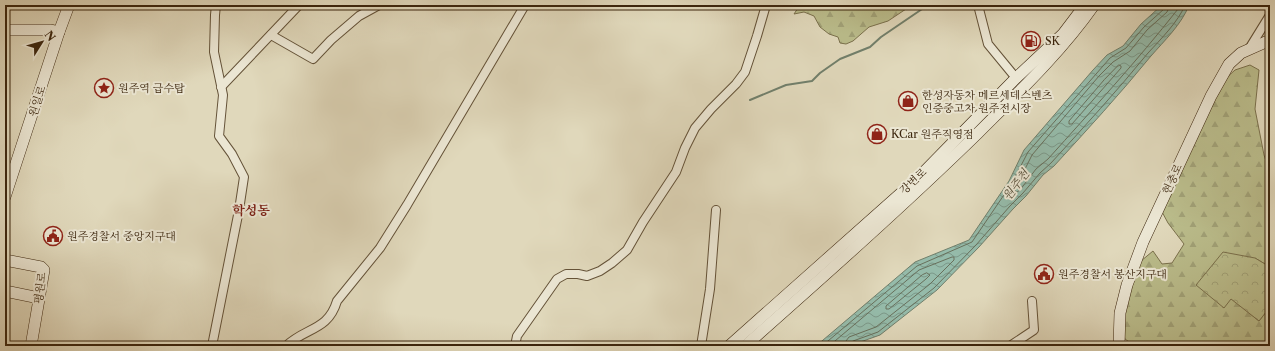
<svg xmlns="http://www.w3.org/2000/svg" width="1275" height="351" font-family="'Libre Caslon Text','Noto Serif KR',serif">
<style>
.forest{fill:url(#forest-firs);stroke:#7a704c}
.park{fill:url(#park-crowns);stroke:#7a704c}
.water{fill:url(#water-waves);stroke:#717f6b}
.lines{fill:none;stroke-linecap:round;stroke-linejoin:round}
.shore{stroke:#68705c;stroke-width:1}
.stream{stroke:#717f6b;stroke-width:2}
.street-casing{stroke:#645238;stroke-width:10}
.secondary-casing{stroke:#3b250d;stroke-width:12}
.street{stroke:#ebe6d3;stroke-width:8}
.secondary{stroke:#ebe6d3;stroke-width:11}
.labels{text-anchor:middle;stroke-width:4;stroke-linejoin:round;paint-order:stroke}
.poi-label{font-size:11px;fill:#3b250d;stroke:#ebe6d3;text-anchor:start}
.street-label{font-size:11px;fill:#3b250d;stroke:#ebe6d3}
.water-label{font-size:12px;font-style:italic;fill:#524a34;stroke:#ebe6d3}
.quarter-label{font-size:13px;font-weight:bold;fill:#7a1f14;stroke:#ebe6d3}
</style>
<defs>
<pattern id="forest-firs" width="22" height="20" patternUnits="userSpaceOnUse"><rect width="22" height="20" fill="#babc8b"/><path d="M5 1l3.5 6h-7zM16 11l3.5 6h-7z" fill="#a1a177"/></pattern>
<pattern id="park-crowns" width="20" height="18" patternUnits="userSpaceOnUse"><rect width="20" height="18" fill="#babc8b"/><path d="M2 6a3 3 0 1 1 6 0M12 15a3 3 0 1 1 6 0" fill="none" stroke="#a1a177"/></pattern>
<pattern id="water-waves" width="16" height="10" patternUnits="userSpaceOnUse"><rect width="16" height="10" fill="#95bbaa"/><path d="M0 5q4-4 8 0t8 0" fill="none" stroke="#7b9889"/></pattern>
</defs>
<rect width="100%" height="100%" fill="#e0d8bb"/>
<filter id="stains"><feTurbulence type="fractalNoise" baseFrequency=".005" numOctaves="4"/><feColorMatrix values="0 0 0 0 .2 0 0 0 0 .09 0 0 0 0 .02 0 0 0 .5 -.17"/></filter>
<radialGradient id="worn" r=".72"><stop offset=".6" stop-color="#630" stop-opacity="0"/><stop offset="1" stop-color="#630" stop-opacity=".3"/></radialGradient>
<g class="forest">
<path d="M800,5H912L888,21L869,27L853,41L846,44L840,43L838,37L829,34L820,27L814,16L804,12L794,14Z"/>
<path d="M1250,65L1259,70L1255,109L1264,155L1270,173V267L1255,258L1223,308L1231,298L1259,321L1270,307V346H1135L1125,339L1120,322L1124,296L1141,261L1153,251L1162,264L1172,263L1184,244L1168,223L1161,210L1224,80L1235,70Z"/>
</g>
<path class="park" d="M1223,252L1255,258L1270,267V307L1259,321L1231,299L1224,308L1196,285Z"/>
<path class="water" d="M1162,5H1189C1182,24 1164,41 1151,56C1120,94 1087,130 1054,166L1043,175L1026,196L1013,209L979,247L937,290L880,335L849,346H816L915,262L969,240L1009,181L1024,150L1093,70L1107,55L1123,46L1141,24Z"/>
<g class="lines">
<g class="shore">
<path d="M1170,5L1167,12L1147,30L1130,51L1113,62L1099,76L1032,155L1015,189V191L1017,192L1020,190L1036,169L1048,159C1092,110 1137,61 1178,9L1180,5"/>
<path d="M1119,65L1121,66V68L1072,124H1069V121L1104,80Z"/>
<path d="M927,273L930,275L926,279L889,309H886V306L922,275Z"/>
<path d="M822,346L917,266L972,242L1012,183L1028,152L1110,58L1126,48L1144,27L1164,9L1165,5"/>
<path d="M829,346L919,270L952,257H954V260L930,284L876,327L849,337L846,341L845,346"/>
<path d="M850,346V343L853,341L878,332L934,288L976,245L1010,206L1023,193L1040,173L1051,163C1084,127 1117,91 1148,53C1160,40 1179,21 1185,5"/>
</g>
<path class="stream" d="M750,100L786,85L812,81L820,73L840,59L870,47L881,37L928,5"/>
<defs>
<g id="street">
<path d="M978,5L988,44L1016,78"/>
<path d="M271,35L313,59L331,40L359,16L379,5"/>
<path d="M1249,49L1270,15"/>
<path d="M221,87L299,5"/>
<path d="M212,346L239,210L244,177L232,154L219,136L223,95L214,52L215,15L216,5"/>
<path d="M286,346C306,327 328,331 337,301L380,248L407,205L525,5"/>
<path d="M515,346L517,336L557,279L566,274H578L587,276L600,271L612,263L627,250L643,222L676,172L685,148L695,128L711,109L736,84L745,72L757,36L766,5"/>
<path d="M701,346L710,289L716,210"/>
<path d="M1010,346L1034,330L1032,301"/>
</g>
<g id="secondary">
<path d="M5,30H51L59,32"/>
<path d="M5,197L59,32L69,5"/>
<path d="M5,260L41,267L44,270L31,346"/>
<path d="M5,291L39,298"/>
<path d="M729,346L918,178L1016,78L1063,34L1085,5"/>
<path d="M745,346C824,276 903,206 978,133C1019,92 1061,52 1094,5"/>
<path d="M1119,346L1120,313L1127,285L1143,242L1211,96L1229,64L1241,53L1270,40"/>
</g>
</defs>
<use href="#street" class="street-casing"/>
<use href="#secondary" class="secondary-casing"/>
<use href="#street" class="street"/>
<use href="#secondary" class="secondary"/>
</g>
<defs>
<symbol id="fuel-ring" viewBox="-11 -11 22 22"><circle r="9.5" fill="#ebe6d3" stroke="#8f2418" stroke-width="1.5"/><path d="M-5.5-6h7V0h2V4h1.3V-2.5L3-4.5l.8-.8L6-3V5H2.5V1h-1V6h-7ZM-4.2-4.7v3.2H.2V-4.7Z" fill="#8f2418"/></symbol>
<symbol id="sight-ring" viewBox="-11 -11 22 22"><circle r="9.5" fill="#ebe6d3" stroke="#8f2418" stroke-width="1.5"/><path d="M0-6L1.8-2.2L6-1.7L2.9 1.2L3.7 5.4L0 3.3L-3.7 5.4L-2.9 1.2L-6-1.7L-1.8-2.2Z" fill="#8f2418"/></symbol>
<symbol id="shop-ring" viewBox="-11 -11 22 22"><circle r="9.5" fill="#ebe6d3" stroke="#8f2418" stroke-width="1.5"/><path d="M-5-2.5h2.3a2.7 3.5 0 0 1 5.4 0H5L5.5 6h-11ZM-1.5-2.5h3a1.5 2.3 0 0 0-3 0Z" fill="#8f2418"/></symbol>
<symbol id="civic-ring" viewBox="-11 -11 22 22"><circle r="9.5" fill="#ebe6d3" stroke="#8f2418" stroke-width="1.5"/><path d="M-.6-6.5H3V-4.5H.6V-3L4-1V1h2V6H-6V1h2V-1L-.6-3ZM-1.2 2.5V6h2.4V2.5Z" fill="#8f2418"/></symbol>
</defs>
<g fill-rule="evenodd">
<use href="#fuel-ring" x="1020" y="30" width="22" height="22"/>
<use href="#sight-ring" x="93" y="77" width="22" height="22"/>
<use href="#shop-ring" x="897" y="90" width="22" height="22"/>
<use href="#shop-ring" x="866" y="123" width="22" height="22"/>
<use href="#civic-ring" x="42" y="225" width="22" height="22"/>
<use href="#civic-ring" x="1033" y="263" width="22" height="22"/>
</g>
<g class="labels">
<g class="poi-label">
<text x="1045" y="45">SK</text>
<text x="118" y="92">원주역 급수탑</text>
<text x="922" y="99">한성자동차 메르세데스벤츠<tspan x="922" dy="13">인증중고차 원주전시장</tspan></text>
<text x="891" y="138">KCar 원주직영점</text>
<text x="67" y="240">원주경찰서 중앙지구대</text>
<text x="1058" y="278">원주경찰서 봉산지구대</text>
</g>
<g class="street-label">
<text transform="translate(37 101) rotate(-72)" y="4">원일로</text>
<text transform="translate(1172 179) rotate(-65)" y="4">현충로</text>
<text transform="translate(913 181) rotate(-43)" y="4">강변로</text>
<text transform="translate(40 288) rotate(-83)" y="4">평원로</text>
</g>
<g class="water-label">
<text transform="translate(1016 185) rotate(-53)" y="4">원주천</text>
</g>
<g class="quarter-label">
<text x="251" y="215">학성동</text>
</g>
</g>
<rect width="1275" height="351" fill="none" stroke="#e0d8bb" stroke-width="20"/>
<rect x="6" y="6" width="1263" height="339" fill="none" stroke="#3b250d" stroke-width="2"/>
<rect x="10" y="10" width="1255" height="331" fill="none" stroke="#3b250d"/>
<g transform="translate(42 42) rotate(53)" stroke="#ebe6d3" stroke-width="3" paint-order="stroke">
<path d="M0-3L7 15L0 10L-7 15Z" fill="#3b250d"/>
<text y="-6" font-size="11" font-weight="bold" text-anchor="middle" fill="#3b250d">N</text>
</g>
<rect width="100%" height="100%" filter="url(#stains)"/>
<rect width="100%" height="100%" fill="url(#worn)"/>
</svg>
